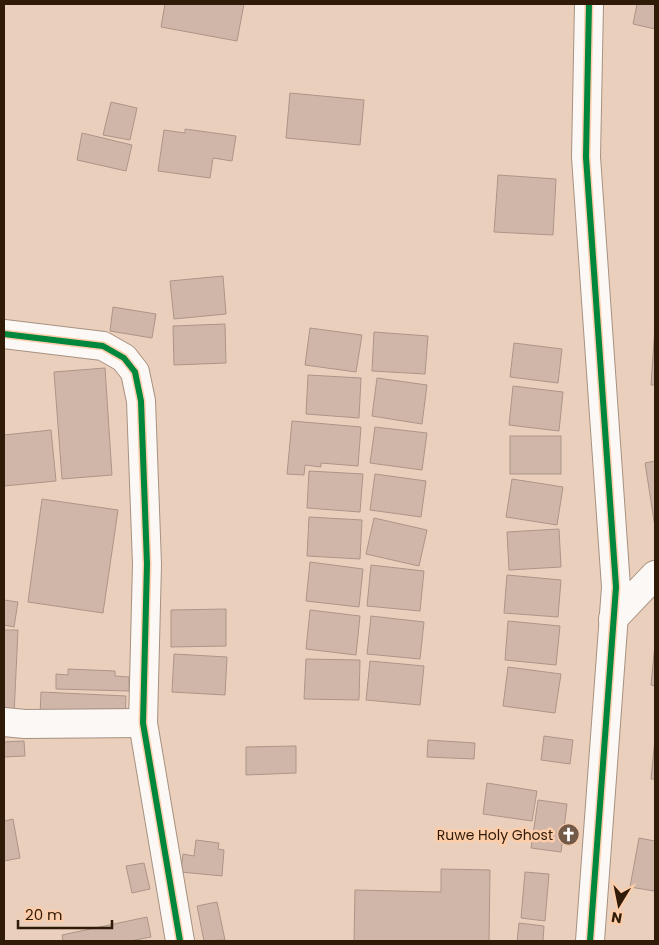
<svg xmlns="http://www.w3.org/2000/svg" width="659" height="945" font-family="Poppins,sans-serif">
<style>
.building{fill:#d0b6a9;stroke:#ac9588}
.lines{fill:none;stroke-linecap:round;stroke-linejoin:round}
.minor-casing{stroke:#a79180;stroke-width:30}
.tertiary-casing{stroke:#a79180;stroke-width:30}
.minor{stroke:#fcf8f5;stroke-width:28}
.tertiary{stroke:#fcf8f5;stroke-width:28}
.cycleway-casing{stroke:#fdcca9;stroke-width:9}
.cycleway{stroke:#00873e;stroke-width:6}
.labels{text-anchor:middle;stroke-width:5;stroke-linejoin:round;paint-order:stroke}
.poi-label{font-size:14px;fill:#301a08;stroke:#fdcca9;text-anchor:end}
</style>
<rect width="100%" height="100%" fill="#ead0bc"/>
<g class="building">
<path d="M165,4H244L237,41L161,27Z"/>
<path d="M637,4H655V29L633,24Z"/>
<path d="M290,93L364,100L360,145L286,138Z"/>
<path d="M111,102L137,108L130,140L103,135Z"/>
<path d="M185,129L236,136L232,161L213,158L210,178L158,171L164,130L185,133Z"/>
<path d="M82,133L132,145L126,171L77,160Z"/>
<path d="M498,175L556,179L553,235L494,232Z"/>
<path d="M223,276L226,314L174,319L170,281Z"/>
<path d="M113,307L156,314L152,338L110,331Z"/>
<path d="M225,324L226,363L174,365L173,326Z"/>
<path d="M655,327V385H651Z"/>
<path d="M310,328L362,335L356,372L305,365Z"/>
<path d="M374,332L428,336L425,374L372,371Z"/>
<path d="M514,343L562,349L558,383L510,377Z"/>
<path d="M105,368L112,475L62,479L54,372Z"/>
<path d="M308,375L361,378L359,418L306,414Z"/>
<path d="M377,378L427,385L422,424L372,416Z"/>
<path d="M513,386L563,392L559,431L509,425Z"/>
<path d="M292,421L361,427L358,466L321,463V467L305,465L304,475L287,474Z"/>
<path d="M375,427L427,433L422,470L370,463Z"/>
<path d="M51,430L56,481L4,486V435Z"/>
<rect x="510" y="436" width="51" height="38"/>
<path d="M655,461V527L645,463Z"/>
<path d="M309,471L363,474L360,512L307,508Z"/>
<path d="M375,474L426,481L421,517L370,510Z"/>
<path d="M512,479L563,487L557,525L506,517Z"/>
<path d="M42,499L118,510L103,613L28,602Z"/>
<path d="M309,517L362,520L360,559L307,556Z"/>
<path d="M374,518L427,530L419,566L366,554Z"/>
<path d="M559,529L561,567L509,570L507,532Z"/>
<path d="M310,562L363,569L359,607L306,601Z"/>
<path d="M371,565L424,571L420,611L367,606Z"/>
<path d="M507,575L561,580L558,617L504,613Z"/>
<path d="M4,600L18,602L14,627L4,625Z"/>
<path d="M226,609V646L171,647V610Z"/>
<path d="M310,610L360,616L356,655L306,649Z"/>
<path d="M371,616L424,622L420,659L367,654Z"/>
<path d="M508,621L560,626L556,665L505,660Z"/>
<path d="M4,630H18L14,715L4,714Z"/>
<path d="M655,644V686L651,685Z"/>
<path d="M174,654L227,657L225,695L172,692Z"/>
<path d="M306,659L360,660L359,700L304,699Z"/>
<path d="M370,661L424,666L420,705L366,700Z"/>
<path d="M508,667L561,674L555,713L503,706Z"/>
<path d="M68,669L115,671V676L129,677V691L56,689V674L68,675Z"/>
<path d="M41,692L126,696L125,720L40,716Z"/>
<path d="M544,736L573,740L570,764L541,760Z"/>
<path d="M655,739V779H651Z"/>
<path d="M428,740L475,743L474,759L427,757Z"/>
<path d="M24,741L25,756L4,757V742Z"/>
<path d="M296,746V773L246,775V747Z"/>
<path d="M487,783L537,791L532,821L483,814Z"/>
<path d="M538,800L567,804L561,852L531,848Z"/>
<path d="M13,819L20,858L4,861V821Z"/>
<path d="M639,838L655,841V885L654,891L630,887Z"/>
<path d="M196,840L219,843L218,849L224,850L222,876L181,872L183,854L194,856Z"/>
<path d="M144,863L150,889L132,893L126,866Z"/>
<path d="M441,869L490,870L489,941H354L355,890L441,892Z"/>
<path d="M525,872L549,874L545,921L521,918Z"/>
<path d="M217,902L225,940L204,941L197,906Z"/>
<path d="M147,917L151,937L130,941H63L62,935Z"/>
<path d="M519,923L544,926L543,941H517Z"/>
</g>
<g class="lines">
<defs>
<g id="minor">
<path d="M4,334L103,346L124,358L135,372L141,401L147,564L143,723L180,941"/>
<path d="M613,619L655,575"/>
<path d="M4,722L25,724L143,723"/>
</g>
<path id="tertiary" d="M589,4L586,157L616,587L590,941"/>
</defs>
<use href="#minor" class="minor-casing"/>
<use href="#tertiary" class="tertiary-casing"/>
<use href="#minor" class="minor"/>
<use href="#tertiary" class="tertiary"/>
<defs>
<g id="cycleway">
<path d="M589,4L586,157L616,587L590,941"/>
<path d="M4,334L103,346L124,358L135,372L141,401L147,564L143,723L180,941"/>
</g>
</defs>
<use href="#cycleway" class="cycleway-casing"/>
<use href="#cycleway" class="cycleway"/>
</g>
<defs>
<symbol id="church-disc" viewBox="-11 -11 22 22"><circle r="9.5" fill="#715a47" stroke="#fdcca9"/><path d="M-1.2-6h2.4v3.5h3.3v2.4h-3.3V6h-2.4V-.1h-3.3v-2.4h3.3Z" fill="#fff"/></symbol>
</defs>
<g fill-rule="evenodd">
<use href="#church-disc" x="556" y="822" width="25" height="25"/>
</g>
<g class="labels">
<g class="poi-label">
<text x="553" y="840">Ruwe Holy Ghost</text>
</g>
</g>
<rect width="659" height="945" fill="none" stroke="#301a08" stroke-width="10"/>
<g transform="translate(619 905) rotate(190)" stroke="#fdcca9" stroke-width="4" paint-order="stroke">
<path d="M0-4L9 19L0 12L-9 19Z" fill="#301a08"/>
<text y="-8" font-size="14" font-weight="bold" text-anchor="middle" fill="#301a08">N</text>
</g>
<path d="M18 920v8h94v-8" fill="none" stroke="#301a08" stroke-width="2.5"/>
<text x="25" y="920" font-size="15" fill="#301a08" stroke="#fdcca9" stroke-width="4" paint-order="stroke">20 m</text>
</svg>
